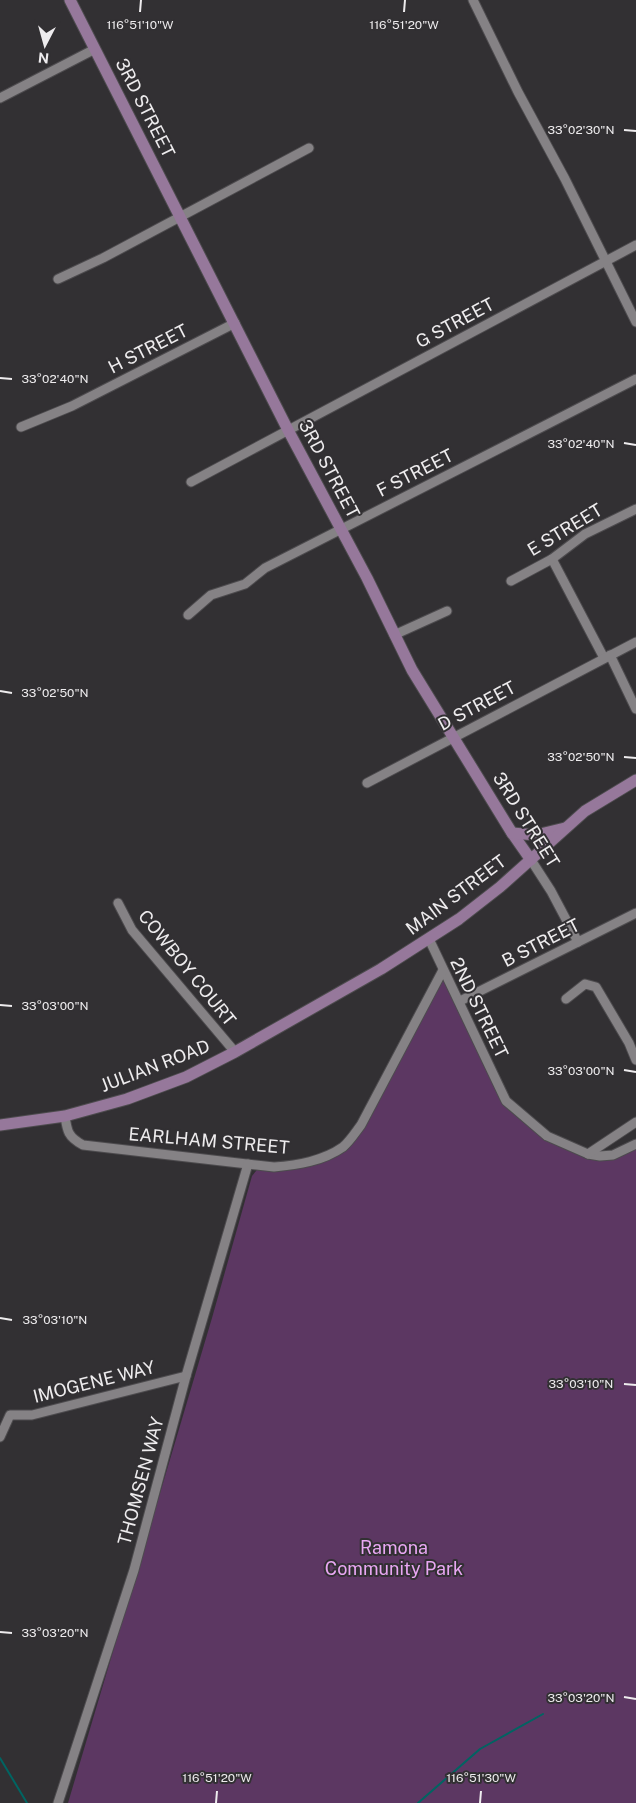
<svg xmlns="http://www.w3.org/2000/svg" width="636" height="1803" font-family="'Public Sans',sans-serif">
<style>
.green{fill:#5c3762}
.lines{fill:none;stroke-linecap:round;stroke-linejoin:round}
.stream{stroke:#016462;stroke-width:2}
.minor-casing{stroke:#4d4b4e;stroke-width:11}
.major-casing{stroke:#4d4b4e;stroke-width:13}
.minor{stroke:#858285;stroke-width:9}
.major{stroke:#96789b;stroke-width:11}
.ticks{fill:none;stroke:#eeecee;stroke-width:2}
.labels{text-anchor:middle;stroke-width:4;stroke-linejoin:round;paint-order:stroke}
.street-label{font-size:18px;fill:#eeecee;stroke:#323033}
.park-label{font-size:18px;fill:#e9a7f3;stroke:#323033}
.ticks-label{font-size:12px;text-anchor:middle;fill:#eeecee;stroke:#323033;stroke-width:4;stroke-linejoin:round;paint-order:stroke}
</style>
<rect width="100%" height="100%" fill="#323033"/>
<path class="green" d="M441,965L500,1091L540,1131L591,1154L614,1151L636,1139V1803H68L212,1318L252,1176L260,1166L315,1161L354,1135Z"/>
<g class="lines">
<g class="stream">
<path d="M0,1758L27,1803"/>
<path d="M418,1803L480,1749L543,1714"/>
</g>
<defs>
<g id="minor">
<path d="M473,0L518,92L565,179L636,322"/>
<path d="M0,98L95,49"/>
<path d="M58,279L103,258L309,148"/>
<path d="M21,427L72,406L235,323"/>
<path d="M191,482L636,245"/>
<path d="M552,559L604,658"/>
<path d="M511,581L552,559L585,534L636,509"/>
<path d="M188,615L211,595L245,584L265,568L636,379"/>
<path d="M394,635L447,611"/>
<path d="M610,655L636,709"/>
<path d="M367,783L636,642"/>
<path d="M531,860L551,891L578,942"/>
<path d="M118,903L132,930L235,1052"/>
<path d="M429,939L506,1101L547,1136L588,1154L600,1156L613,1155L636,1144"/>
<path d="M566,999L585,984L596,987L629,1043L636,1060"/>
<path d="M460,1001L636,913"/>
<path d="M65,1116C67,1131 68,1137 83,1145L274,1167C298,1165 323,1161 343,1147C350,1141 355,1133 361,1125L443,970"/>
<path d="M588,1154L636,1122"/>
<path d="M0,1437L10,1415H32L186,1376"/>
<path d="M58,1803L134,1570L186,1376L248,1164"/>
</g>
<g id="major">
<path d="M70,0L288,430L367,578L412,670L512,833L531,860"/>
<path d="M512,833L536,835L565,828"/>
<path d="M0,1125L65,1116L127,1099L186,1077L235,1052L381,969L459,919L500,887L585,811L636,780"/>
</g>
</defs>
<use href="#minor" class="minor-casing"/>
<use href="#major" class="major-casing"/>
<use href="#minor" class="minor"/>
<use href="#major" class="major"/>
</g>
<path class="ticks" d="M140,12L141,0M404,12L405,0M624,130L636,131M0,378L12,379M624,443L636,445M0,691L12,693M624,757L636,758M0,1005L12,1006M624,1070L636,1072M0,1318L12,1320M624,1384L636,1385M0,1632L12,1633M624,1697L636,1699M216,1803L217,1791M480,1803L481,1791"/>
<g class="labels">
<g class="street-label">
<text transform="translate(145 108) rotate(63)" y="6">3RD STREET</text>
<text transform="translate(455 323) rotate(-28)" y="6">G STREET</text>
<text transform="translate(148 349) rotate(-27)" y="6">H STREET</text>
<text transform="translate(329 469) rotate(62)" y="6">3RD STREET</text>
<text transform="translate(415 473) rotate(-27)" y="6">F STREET</text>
<text transform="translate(565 530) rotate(-31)" y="6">E STREET</text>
<text transform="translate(477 706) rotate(-28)" y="6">D STREET</text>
<text transform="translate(526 820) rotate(58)" y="6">3RD STREET</text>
<text transform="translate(456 895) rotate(-37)" y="6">MAIN STREET</text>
<text transform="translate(541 943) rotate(-27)" y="6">B STREET</text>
<text transform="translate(187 968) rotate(51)" y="6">COWBOY COURT</text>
<text transform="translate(479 1008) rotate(64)" y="6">2ND STREET</text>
<text transform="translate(155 1066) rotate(-21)" y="6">JULIAN ROAD</text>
<text transform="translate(209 1141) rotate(5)" y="6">EARLHAM STREET</text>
<text transform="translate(94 1382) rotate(-14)" y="6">IMOGENE WAY</text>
<text transform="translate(141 1481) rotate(-75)" y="6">THOMSEN WAY</text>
</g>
<g class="park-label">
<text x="394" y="1554">Ramona<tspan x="394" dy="21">Community Park</tspan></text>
</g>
</g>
<g class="ticks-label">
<text x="140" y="29">116°51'10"W</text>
<text x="404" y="29">116°51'20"W</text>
<text x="581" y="134">33°02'30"N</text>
<text x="55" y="383">33°02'40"N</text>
<text x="581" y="448">33°02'40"N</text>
<text x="55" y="697">33°02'50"N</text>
<text x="581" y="761">33°02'50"N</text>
<text x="55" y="1010">33°03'00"N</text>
<text x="581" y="1075">33°03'00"N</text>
<text x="55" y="1324">33°03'10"N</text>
<text x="581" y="1388">33°03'10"N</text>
<text x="55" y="1637">33°03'20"N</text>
<text x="581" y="1702">33°03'20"N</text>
<text x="217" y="1782">116°51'20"W</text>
<text x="481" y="1782">116°51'30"W</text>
</g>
<g transform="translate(45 45) rotate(186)" stroke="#323033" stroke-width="4" paint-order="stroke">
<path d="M0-4L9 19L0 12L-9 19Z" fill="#eeecee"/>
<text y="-8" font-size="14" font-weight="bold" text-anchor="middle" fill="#eeecee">N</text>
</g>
</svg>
